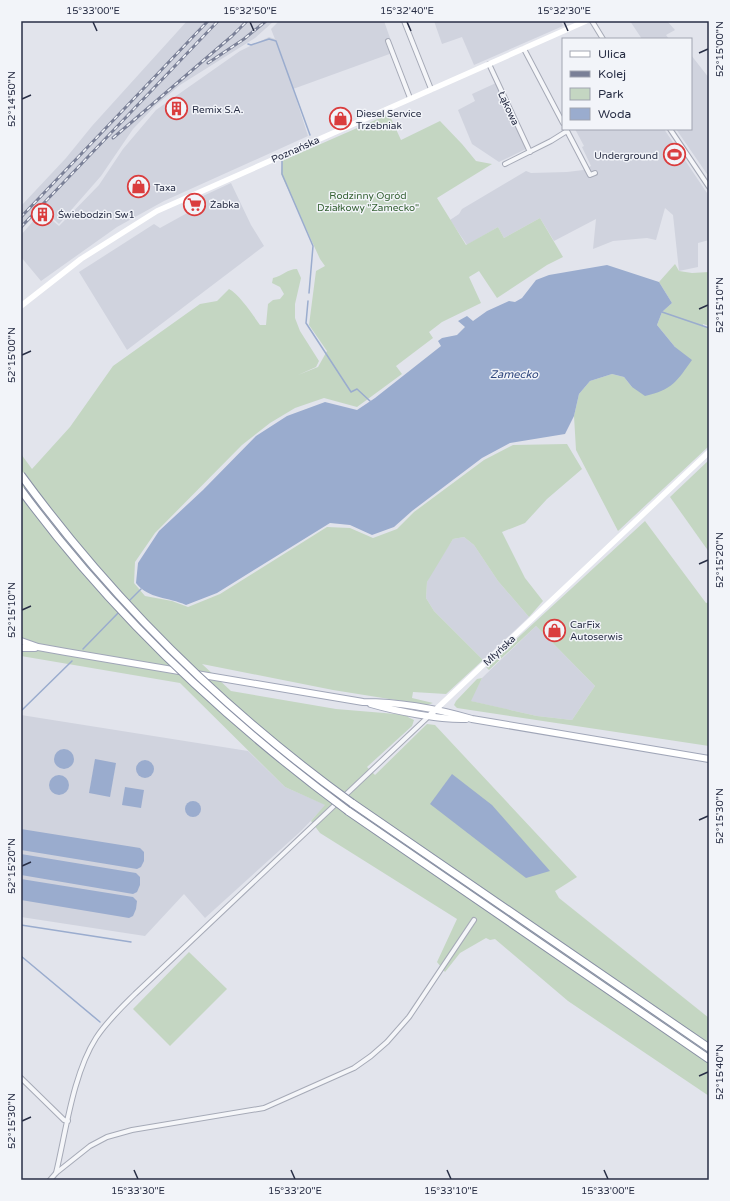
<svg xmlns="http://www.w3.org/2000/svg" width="730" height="1201" font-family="'Varela Round',sans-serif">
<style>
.built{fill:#d0d3de}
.green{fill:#c4d6c2}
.water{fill:#9aacce}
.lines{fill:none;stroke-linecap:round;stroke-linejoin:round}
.stream{stroke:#9aacce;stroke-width:1.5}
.street-casing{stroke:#a6aab7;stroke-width:6}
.primary-casing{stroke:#a0a6b8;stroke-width:8}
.highway-casing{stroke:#888fa4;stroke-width:9}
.street{stroke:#f5f6f9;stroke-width:4}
.secondary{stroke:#fff;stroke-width:5.5}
.primary{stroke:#fff;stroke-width:6}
.highway{stroke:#fff;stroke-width:7}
.rail-casing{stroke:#7a8097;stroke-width:3}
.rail{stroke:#f2f4f9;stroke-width:1.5;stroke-dasharray:4.5;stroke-linecap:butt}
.highway-bridge-casing{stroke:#888fa4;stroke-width:9;stroke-linecap:butt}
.highway-bridge{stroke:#fff;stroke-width:7}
.ticks{fill:none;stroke:#282e45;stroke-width:1.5}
.labels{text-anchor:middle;stroke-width:3;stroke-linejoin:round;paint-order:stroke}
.street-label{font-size:10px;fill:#282e45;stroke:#f2f4f9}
.poi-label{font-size:10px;fill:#282e45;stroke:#f2f4f9;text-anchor:start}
.park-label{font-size:10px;fill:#366234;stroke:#f2f4f9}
.water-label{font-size:11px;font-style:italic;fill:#2e467d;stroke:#f2f4f9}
.neatline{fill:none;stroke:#282e45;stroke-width:1.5}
.ticks-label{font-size:10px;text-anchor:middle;fill:#282e45}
</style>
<rect width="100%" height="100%" fill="#e2e4ec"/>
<g class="built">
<path d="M187,21H274L255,38L180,85L155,106L133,129L101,176L59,224L48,214L40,221L33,217L21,230V206L66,158L92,126Z"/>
<path d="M279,21H384L395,52L293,89L308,136L164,201L117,227L41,281L21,257V235L35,219L40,223L47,216L59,226L99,185L123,149L156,110L240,51L269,37L275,39L271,29Z"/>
<path d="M434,21H561L563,26L474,65L462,37L442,44Z"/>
<path d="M630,21H667L675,30L666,35L669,39H642Z"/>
<path d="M691,55L709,78V174H707L676,129H691Z"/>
<path d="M496,83L526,149L499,162L472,144L458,110L475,101L472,94Z"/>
<path d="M575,129H664L707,193L709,207V240L698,243V267L679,271L673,215L665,208L656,240L647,238L613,241L593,249L596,219L554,241L540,218L504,238L498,227L467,245L450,220L459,214L462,209L526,171L531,173L567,172L583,170L591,166L582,147L584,146Z"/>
<path d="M231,183L251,225L264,246L127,350L79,272L154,224L160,228L189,212L207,205L203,196Z"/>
<path d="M464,537L474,545L498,581L529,617L483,660L434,611L426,598L427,582L431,573L453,539Z"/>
<path d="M536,626L595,686L572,720L537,716L470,701L482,678Z"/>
<path d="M21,715L248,751L285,787L326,805L301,831L205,918L184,894L145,936L21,917Z"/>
</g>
<g class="green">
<path d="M389,114L401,140L440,121L462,144L476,161L492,164L437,198L466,245L498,227L504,238L540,218L563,257L547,265L497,298L479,271L469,277L481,303L442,322L429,332L433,338L396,366L402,374L357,407L324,398L295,408L270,423L242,445L155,533L135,562L134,583L145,596L172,601L188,607L220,594L327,527L350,528L373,538L397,529L414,512L484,460L513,445L567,444L582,469L547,499L525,523L502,532L525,578L543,601L529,617L498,581L474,545L464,537L453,539L427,582L426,598L434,611L483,660L446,694L413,692L412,698L433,703L427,705L333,690L202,664L231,691L336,709L408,715V717L414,720L412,726L367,767L375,775L427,724L435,725L577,877L555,891L559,898L709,1018V1096L568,1001L495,939L490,940L486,938L460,953L445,972L437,962L457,919L320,833L311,821L325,805L285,787L180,683L21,656V454L32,469L70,427L113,366L200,304L217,301L229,289C239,294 253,315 260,325H266L268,304L273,300L280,299L284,294L280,287L272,283L273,278C283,276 287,269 297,269L301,278L295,304V318L300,331L319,361L316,367L298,375L318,367L327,351L309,325L316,271L325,266L320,259L281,174L282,161Z"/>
<path d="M675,264L679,271L692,273L709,272V326L703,324V326L709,328V446L618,531L576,450L574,416L579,394L590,381L612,374L624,377L632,387L675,347L657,325L662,312L672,303L659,282Z"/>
<path d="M709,460V552L670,497Z"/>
<path d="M645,521L706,603L709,602V746L457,708L454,705L456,701L477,679L482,678L471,701L537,716L572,720L595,686L536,626L489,670L486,667Z"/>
<path d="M189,952L227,989L170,1046L133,1009Z"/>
</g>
<g class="water">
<path d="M607,265L659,282L672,303L662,312L657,325L675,347L692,360C677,381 672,390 645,396L632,387L624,377L612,374L590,381L579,394L574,416L565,434L510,443L482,458L412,511L394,527L372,535L350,525L330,523L217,593L186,605C169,597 148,599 136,583L138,563L159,531L203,490L256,436L287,416L325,402L357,410L375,398L441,346L438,341L442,338L457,335L465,327L458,321L467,316L473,321L487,311L509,301L515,302L522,298L536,280L549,275Z"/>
<circle cx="64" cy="759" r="10"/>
<path d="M95,759L116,763L110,797L89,793Z"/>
<circle cx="145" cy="769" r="9"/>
<path d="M452,774L492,805L550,871L526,878L430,804Z"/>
<circle cx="59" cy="785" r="10"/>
<path d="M125,787L144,790L141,808L122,805Z"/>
<circle cx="193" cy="809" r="8"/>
<path d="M21,829L140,848L144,852V861L141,867L137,869L21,850Z"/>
<path d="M21,854L136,873L140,877V885L137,892L133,894L21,875Z"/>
<path d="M21,879L133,897L137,901L136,909L133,916L129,918L21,900Z"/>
</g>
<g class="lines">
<g class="stream">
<path d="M248,44L251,45L269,39L276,41L310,135"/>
<path d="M282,161V174L313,246L309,293"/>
<path d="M308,301L306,323L351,392L357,389L370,401"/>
<path d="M662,312L709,328"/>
<path d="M128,602L141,589"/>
<path d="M83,649L119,612"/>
<path d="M21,711L72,661"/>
<path d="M21,925L131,942"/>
<path d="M21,956L100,1022"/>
</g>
<defs>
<g id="street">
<path d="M404,21L431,89"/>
<path d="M592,21L603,39"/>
<path d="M388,41L410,98"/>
<path d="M524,49L563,123"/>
<path d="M489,64L530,152"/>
<path d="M566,129L590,175L595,173"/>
<path d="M670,129L709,187"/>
<path d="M505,164L551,141L567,131"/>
<path d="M21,1078L64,1120L68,1121"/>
<path d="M56,1173L90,1146L107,1137L132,1130L264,1108L354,1068L371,1056L387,1042L409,1017L474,920"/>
<path d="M50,1180L56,1173C66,1131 73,1074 96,1038C107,1021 121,1008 135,994L430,715"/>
</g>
<g id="primary">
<path d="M21,641L38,647L66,652L363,702C399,702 438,709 472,719L709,759"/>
<path d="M21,648H35"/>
<path d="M371,704C395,711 441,720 466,719"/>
</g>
<g id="highway">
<path d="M352,803L709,1048"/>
<path d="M348,811L709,1059"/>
</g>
</defs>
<use href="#street" class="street-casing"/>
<use href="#primary" class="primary-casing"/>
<use href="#highway" class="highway-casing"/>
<use href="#street" class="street"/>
<g class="secondary">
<path d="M21,306L81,259L157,211L586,21"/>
<path d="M430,715L709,452"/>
</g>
<use href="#primary" class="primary"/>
<use href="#highway" class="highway"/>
<defs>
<g id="rail">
<path d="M208,63L244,39L266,21"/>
<path d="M113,138L232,36L247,21"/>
<path d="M21,217L208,21"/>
<path d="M21,227L218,21"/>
</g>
</defs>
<use href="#rail" class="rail-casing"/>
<use href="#rail" class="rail"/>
<defs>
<g id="highway-bridge">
<path d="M21,475C113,601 225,711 352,803"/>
<path d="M21,490C112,614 224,719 348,811"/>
</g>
</defs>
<use href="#highway-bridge" class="highway-bridge-casing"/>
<use href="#highway-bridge" class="highway-bridge"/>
</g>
<path class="ticks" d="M93,22L97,31M250,22L254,31M407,22L411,31M564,22L568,31M699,53L708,49M22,99L31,95M699,309L708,305M22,355L31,351M699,564L708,560M22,610L31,606M699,820L708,816M22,866L31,862M699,1076L708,1072M22,1121L31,1117M134,1170L138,1179M291,1170L295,1179M447,1170L451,1179M604,1170L608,1179"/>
<defs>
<symbol id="building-ring" viewBox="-11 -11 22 22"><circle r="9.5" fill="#f2f4f9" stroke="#da3d3e" stroke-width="1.5"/><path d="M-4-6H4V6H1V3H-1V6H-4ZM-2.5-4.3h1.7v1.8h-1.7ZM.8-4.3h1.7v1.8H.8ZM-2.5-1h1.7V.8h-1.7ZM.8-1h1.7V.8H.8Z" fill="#da3d3e"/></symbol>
<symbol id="shop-ring" viewBox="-11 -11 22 22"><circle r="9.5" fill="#f2f4f9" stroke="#da3d3e" stroke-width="1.5"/><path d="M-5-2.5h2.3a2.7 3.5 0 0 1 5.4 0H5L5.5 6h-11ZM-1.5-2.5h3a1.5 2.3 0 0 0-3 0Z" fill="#da3d3e"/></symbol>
<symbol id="stadium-ring" viewBox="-11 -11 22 22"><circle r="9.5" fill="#f2f4f9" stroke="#da3d3e" stroke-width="1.5"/><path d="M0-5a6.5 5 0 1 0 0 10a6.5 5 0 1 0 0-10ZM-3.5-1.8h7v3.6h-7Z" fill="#da3d3e"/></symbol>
<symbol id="supermarket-ring" viewBox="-11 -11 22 22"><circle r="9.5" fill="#f2f4f9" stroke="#da3d3e" stroke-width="1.5"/><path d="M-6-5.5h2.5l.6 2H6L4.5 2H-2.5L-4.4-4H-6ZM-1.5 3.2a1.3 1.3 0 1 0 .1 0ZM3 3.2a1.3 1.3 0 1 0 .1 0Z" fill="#da3d3e"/></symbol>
</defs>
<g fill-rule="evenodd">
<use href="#building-ring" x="164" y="96" width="25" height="25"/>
<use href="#shop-ring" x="328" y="106" width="25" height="25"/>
<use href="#stadium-ring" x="662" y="142" width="25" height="25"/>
<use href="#shop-ring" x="126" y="174" width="25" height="25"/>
<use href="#supermarket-ring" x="182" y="192" width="25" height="25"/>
<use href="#building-ring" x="30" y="202" width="25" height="25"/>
<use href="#shop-ring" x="542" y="618" width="25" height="25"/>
</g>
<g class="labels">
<g class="street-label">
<text transform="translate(509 108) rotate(65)" y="4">Łąkowa</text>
<text transform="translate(295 149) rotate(-24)" y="4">Poznańska</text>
<text transform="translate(499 650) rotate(-43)" y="4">Młyńska</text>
</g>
<g class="poi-label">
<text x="192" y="113">Remix S.A.</text>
<text x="356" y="117">Diesel Service<tspan x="356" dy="12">Trzebniak</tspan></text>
<text x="658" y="159" text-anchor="end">Underground</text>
<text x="154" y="191">Taxa</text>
<text x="210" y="208">Żabka</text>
<text x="58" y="218">Świebodzin Sw1</text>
<text x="570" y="628">CarFix<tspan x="570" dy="12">Autoserwis</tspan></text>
</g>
<g class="park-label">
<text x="368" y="199">Rodzinny Ogród<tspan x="368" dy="12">Działkowy "Zamecko"</tspan></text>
</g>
<g class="water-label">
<text x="514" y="378">Zamecko</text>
</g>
</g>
<rect width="730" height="1201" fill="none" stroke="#f2f4f9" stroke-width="44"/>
<rect x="562" y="38" width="130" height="92" fill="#f2f4f9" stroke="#a1a5b1"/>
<rect x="570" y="51" width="20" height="6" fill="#ffffff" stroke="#a1a5b1"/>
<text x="598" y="58" font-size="12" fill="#282e45">Ulica</text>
<rect x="570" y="71" width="20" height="6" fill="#7a8097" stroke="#a1a5b1"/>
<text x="598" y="78" font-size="12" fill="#282e45">Kolej</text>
<rect x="570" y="88" width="20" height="12" fill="#c4d6c2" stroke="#a1a5b1"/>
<text x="598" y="98" font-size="12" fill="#282e45">Park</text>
<rect x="570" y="108" width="20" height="12" fill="#9aacce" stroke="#a1a5b1"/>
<text x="598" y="118" font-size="12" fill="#282e45">Woda</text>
<rect x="22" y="22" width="686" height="1157" class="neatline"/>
<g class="ticks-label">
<text x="93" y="14">15°33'00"E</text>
<text x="250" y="14">15°32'50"E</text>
<text x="407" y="14">15°32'40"E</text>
<text x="564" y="14">15°32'30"E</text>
<text transform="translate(719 49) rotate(-90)" y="4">52°15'00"N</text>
<text transform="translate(11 99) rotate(-90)" y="4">52°14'50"N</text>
<text transform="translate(719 305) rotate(-90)" y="4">52°15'10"N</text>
<text transform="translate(11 355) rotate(-90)" y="4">52°15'00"N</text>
<text transform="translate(719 560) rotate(-90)" y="4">52°15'20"N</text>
<text transform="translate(11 610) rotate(-90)" y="4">52°15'10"N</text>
<text transform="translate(719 816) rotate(-90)" y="4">52°15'30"N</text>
<text transform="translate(11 866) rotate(-90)" y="4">52°15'20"N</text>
<text transform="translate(719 1072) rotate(-90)" y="4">52°15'40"N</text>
<text transform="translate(11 1121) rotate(-90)" y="4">52°15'30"N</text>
<text x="138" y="1194">15°33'30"E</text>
<text x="295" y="1194">15°33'20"E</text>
<text x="451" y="1194">15°33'10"E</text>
<text x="608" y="1194">15°33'00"E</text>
</g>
</svg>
